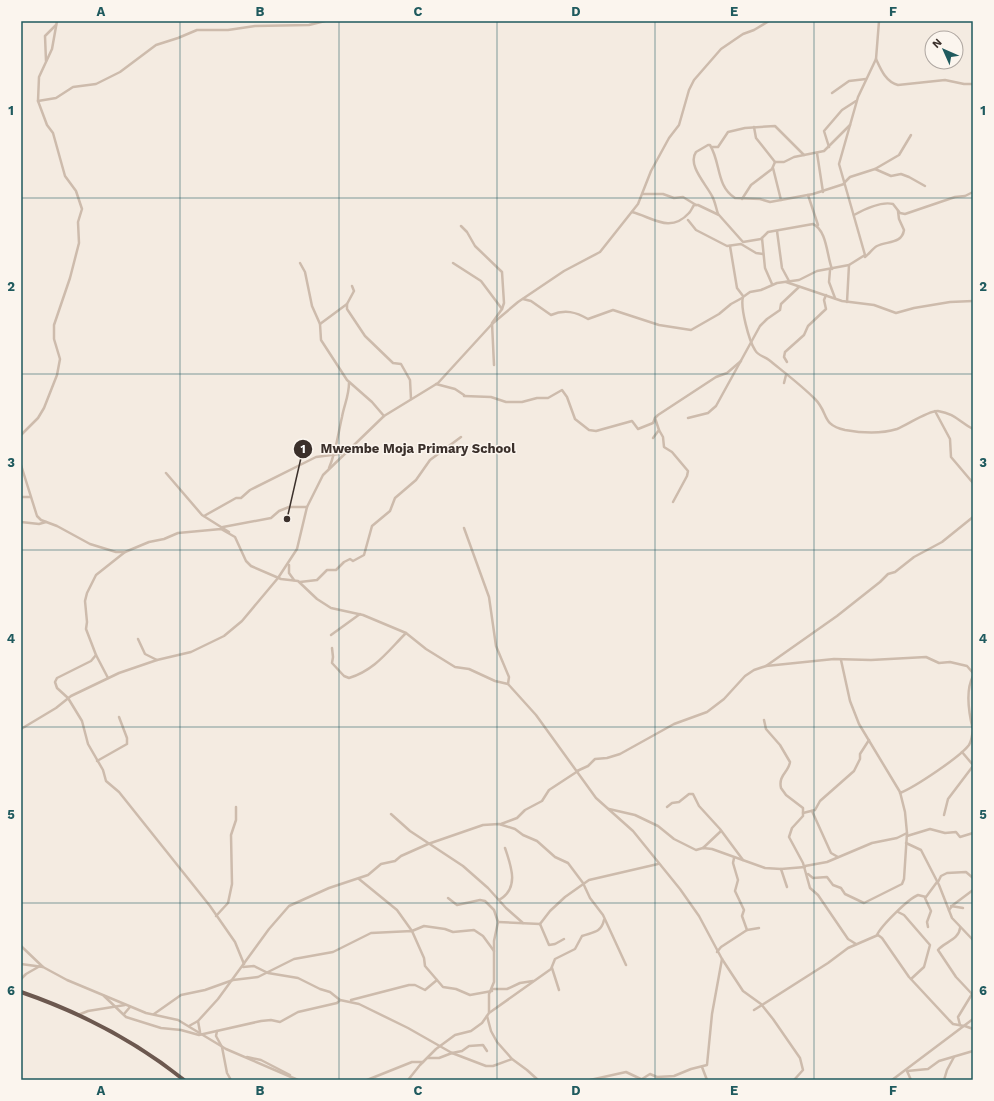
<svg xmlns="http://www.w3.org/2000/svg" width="994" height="1101" font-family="'Work Sans',sans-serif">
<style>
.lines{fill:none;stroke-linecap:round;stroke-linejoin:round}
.minor{stroke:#cdbbac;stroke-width:2.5}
.trunk{stroke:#6c584f;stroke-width:4}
.grid{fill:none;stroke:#1f5a5e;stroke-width:1;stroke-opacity:0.55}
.leader{fill:none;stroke:#3b302b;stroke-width:1.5}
.callout-dot{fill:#3b302b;stroke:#fbf5ee;stroke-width:1.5}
.mark-label{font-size:12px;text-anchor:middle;font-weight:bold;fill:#fff}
.callout-label{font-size:13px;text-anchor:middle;font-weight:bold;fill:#3b302b;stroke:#fbf5ee;stroke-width:3;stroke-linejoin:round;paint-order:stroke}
.neatline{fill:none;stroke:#1f5a5e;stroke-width:1.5}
.grid-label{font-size:13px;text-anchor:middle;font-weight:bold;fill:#1f5a5e}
</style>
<rect width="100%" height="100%" fill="#f4ebe1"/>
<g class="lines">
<g class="minor">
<path d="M879,21L876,59L858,97L839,164L865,255L849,265L817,271L799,280L777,283L761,290L750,292L743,297C740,307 749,341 755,350C758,356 764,356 769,360C785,373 801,385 815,399C829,413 821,425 845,430C862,433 881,434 897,429C907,425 929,410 938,411C956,414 959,422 973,429"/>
<path d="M876,59C881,70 886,82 898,85L945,80L964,84H973"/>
<path d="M46,61L45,36L56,25"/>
<path d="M832,93L849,81L866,79"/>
<path d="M38,101L56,98L73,87L96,84L120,72L156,45L178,38L197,30H228L255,26L309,25L325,21"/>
<path d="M754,127L756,138L775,162"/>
<path d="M712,147H718L728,132L745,128L775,126L804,155"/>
<path d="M829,147L824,131L842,110L856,101"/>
<path d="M817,153L823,192"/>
<path d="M773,168L781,200"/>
<path d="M875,169L891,176L901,174L909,177L925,186"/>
<path d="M844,183L850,177L875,169L899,155L911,135"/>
<path d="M643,194H663L674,198L683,197L696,205"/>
<path d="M808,195L818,225"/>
<path d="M742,199L751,185L772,169L775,162H784L794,157L824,151L850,125"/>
<path d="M632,212C652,217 670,234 689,213C691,211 692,208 694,205H698L719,215L743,242L761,239L768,232L813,224C827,230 827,257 832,269"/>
<path d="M718,214C716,208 715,201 712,196C706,184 687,165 696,152L708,145H710C721,163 716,186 735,198L760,199L770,202L813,194L844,184"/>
<path d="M854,215C863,210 881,201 893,204L900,213L905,214L955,197L965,196L973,192"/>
<path d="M688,220L696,230L727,246L741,244L756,253L763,254"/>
<path d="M461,226L467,232L475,246L502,272L504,303L502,309"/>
<path d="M777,231L782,268L789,281"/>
<path d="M762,238L765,268L772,284"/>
<path d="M730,246L737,288L743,296"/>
<path d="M865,257C869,254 873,248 877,246C887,241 902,244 904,230L899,219L898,211"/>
<path d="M300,263L305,272L312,306L320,324L321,340L347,380L372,402L384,416"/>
<path d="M453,263L481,281L502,309L492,323L494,365"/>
<path d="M830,270L829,282L835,298"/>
<path d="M786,282L842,301L874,305L896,313L914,308L950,302L973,301"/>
<path d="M523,299L531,301L551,315C565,309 576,312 588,319L613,310L659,325L691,330L719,314L731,304L742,298"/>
<path d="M847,302L849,265"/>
<path d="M347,304V309L365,336L393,363L401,364L410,380L411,399"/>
<path d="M320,324L347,304L354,291L352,286"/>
<path d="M787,362L784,357L785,352L804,335L808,326L826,309L824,300L826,295"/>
<path d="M784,383L786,375"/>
<path d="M436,384L455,389L464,395"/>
<path d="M464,396L491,397L506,402H522L537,398H548L562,390L567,397L575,419L589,430L596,431L632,421L638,429L653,423L655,418"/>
<path d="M935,411L950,439L951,457L973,483"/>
<path d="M688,418L708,413L716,406L760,326L767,319L780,310L781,304L799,287"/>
<path d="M659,430L663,437L664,447L672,452L688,471L687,476L673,502"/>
<path d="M21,435L38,418L44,408L57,375L60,359L54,339V325L70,278L79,243L78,222L82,209L76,191L65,176L53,133L47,125L38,101L39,77L52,49L57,21"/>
<path d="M653,438L659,430L655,418L658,415L716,377L727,373L741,361"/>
<path d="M21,465L37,516L41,520L57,526L90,544L116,552H125L149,542L164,539L178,533L221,529L235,537L246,561L251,566L281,579L298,581L317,599L331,608L363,615L406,633L426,649L455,667L469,669L495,681L508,684L536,715L596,798L633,831L680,889L699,916L722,959L743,991L761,1004L773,1019L800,1058L803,1070L794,1080"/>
<path d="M329,468C336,452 338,434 342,417C344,405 349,396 349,383"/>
<path d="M166,473L202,515L229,532"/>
<path d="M21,497H30"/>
<path d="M204,516L236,498H241L250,490L316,457L347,453"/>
<path d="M21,522L39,524L46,522"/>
<path d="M223,527L271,518L279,511L289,507H307"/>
<path d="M464,528L489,597L496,646L509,677L508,684"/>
<path d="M125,552L96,575L87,593L85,601L87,622L86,629L96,655L91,661L57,678L55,682L57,688L68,698L82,721L88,744L103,770L106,781L119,792L210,906L235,942L244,964"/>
<path d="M289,565V573L294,580"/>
<path d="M300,582L317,580L327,570H336L344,562L350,559L353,561L364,555L372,526L390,511L395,498L416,480L430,460L461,437"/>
<path d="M331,635L360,614"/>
<path d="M138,639L145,654L157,660"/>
<path d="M332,648L333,657L332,663L344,676L349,678C375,670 388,651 406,633"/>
<path d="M96,655L108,678"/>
<path d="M766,666L837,616L880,582L888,574L895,572L914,557L942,542L973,517"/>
<path d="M973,676C965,691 969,714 973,730"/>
<path d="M764,720L766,729L780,745L790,762C789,772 778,775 781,788L786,795L803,808V816L792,828L789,837L803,863L810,888L818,895L848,939L856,944"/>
<path d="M21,729L56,708L71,696L119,673L157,660L191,652L224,636L242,621L278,578L297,549L307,507L323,475L384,416L438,383L492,324L518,302L564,271L600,252L638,204L651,171L669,138L679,125L689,90L694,80L721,49L743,34L754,30L769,21"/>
<path d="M962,752L973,765"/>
<path d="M97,761L127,744V738L119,717"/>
<path d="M577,771L588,766L595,759L607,758L620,754L674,724L707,712L724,699L745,676L754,670L766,666L834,659L871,660L926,657L939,663L950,662L967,666L973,673"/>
<path d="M900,793C915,787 960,757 969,745C972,740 972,735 973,730"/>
<path d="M667,807L672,803L679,802L689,794H693L699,806L720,829L743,860"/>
<path d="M609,809L635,815L658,826L674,839L696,850L703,848L712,849L765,868L781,869L805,867"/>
<path d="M812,811L831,853L838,857"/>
<path d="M803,813L815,810L820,801L854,771L860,759V754L869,740"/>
<path d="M391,814L410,831L463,866L488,888L506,908L523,923"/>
<path d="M944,815L948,799L973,766"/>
<path d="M501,824L517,818L525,810L542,801L549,790L578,771"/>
<path d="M907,836L930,829L945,833L956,832L960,837L973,833"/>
<path d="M906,843L921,850L939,885L952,918L973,940"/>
<path d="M703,848L721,831"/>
<path d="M734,858L733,863L738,880L735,891L744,910L742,916L747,930"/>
<path d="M805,866L827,862L872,843L897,838L907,833"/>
<path d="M781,869L787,887"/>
<path d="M808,874L813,878L827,877L833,885L841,888L845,894L864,903L902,884L904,879L907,833L905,812L900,792L859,724L850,701L841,660"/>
<path d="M359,879L397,910L412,931L424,926L445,929L453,932L474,930L483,936L494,951"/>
<path d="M938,882L941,876L947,873L966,872L973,878"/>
<path d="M448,898L457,905L480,900L485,901L494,910L498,922L494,941V982L489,994V1012"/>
<path d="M925,898L931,911L927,922L928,927"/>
<path d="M499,900C520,888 511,866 505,848"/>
<path d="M951,906L963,908"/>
<path d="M949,910L953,905L973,890"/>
<path d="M898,912L904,915L930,945L924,967L911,979"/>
<path d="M216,916L228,903L232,884L231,835L236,820V807"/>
<path d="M498,922L540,924"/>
<path d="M540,924L550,911L565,897L589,880L658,864"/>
<path d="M540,924L549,945L555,944L564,939"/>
<path d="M877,935C881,926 908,899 918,895L926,897L937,882"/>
<path d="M21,946L43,967"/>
<path d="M717,952L721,947L747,930L759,928"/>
<path d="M21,964L43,967L67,980L146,1013L178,1020L226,1049L298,1080"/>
<path d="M243,967L254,966L268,973L298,978L320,989L330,992L340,1000L359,1004L408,1028L452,1053L486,1066H493L512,1059L527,1070L538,1080"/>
<path d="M552,968L559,990"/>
<path d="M21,979L26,974L40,966"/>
<path d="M493,989H507L520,983L533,981"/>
<path d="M104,996L126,1017L161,1028L181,1030L199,1035L261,1021L271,1020L280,1022L298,1012L337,1003L340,1000"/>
<path d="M351,1000L409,985H415L425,990L437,980"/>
<path d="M754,1010L828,963L848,948L878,935L882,938L909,977L949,1020L953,1024L964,1026"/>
<path d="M124,1014L130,1007"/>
<path d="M154,1014L181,995L205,990L233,980L258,977L294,959L333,952L371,933L412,931L424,958L425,966L443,987L456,989L470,995L492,991"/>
<path d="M78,1015L88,1011L125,1005"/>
<path d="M487,1016L491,1031L497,1042L512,1059"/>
<path d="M198,1021L200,1032"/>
<path d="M960,1025L958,1017L972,994L956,977L938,950C944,942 959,940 960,928"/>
<path d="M189,1026L198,1021L218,999L269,929L289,906L329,888L368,875L381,864L395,861L401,856L428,844L483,825L499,824L515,829L523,835L537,841L555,857L568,863L583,883L590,898L603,915L626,965"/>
<path d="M965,1026L973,1029"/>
<path d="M217,1031L216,1036L222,1047L227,1073L231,1080"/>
<path d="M452,1053L462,1051L469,1046L483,1045L487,1051"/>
<path d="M247,1057L261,1060L290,1075"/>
<path d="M428,1058H439L452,1053"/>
<path d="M702,1067L707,1080"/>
<path d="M907,1071L928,1069L939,1061L973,1051"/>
<path d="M907,1071L911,1080"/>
<path d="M642,1079L650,1074L657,1077L674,1076L691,1069L707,1065L712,1014L722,959"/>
<path d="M367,1080L412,1062H423"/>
<path d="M408,1080L420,1065L436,1049L455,1035L471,1031L482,1023L489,1013L551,969L555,959L575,949L582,936C593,932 601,933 604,920"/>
<path d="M590,1080L626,1072L643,1080"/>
<path d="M892,1080L973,1019"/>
<path d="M944,1080L947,1070L954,1057"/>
</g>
<path class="trunk" d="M21,992C82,1013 134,1040 184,1080"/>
</g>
<path class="grid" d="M180,21V1080M339,21V1080M497,21V1080M655,21V1080M814,21V1080M21,198H973M21,374H973M21,550H973M21,727H973M21,903H973"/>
<path class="leader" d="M287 519L303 449"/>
<g class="callout-dot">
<circle cx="287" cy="519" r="4"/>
<circle cx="303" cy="449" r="10"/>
</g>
<g class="mark-label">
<text x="303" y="453">1</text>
</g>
<g class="callout-label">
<text x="418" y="453">Mwembe Moja Primary School</text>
</g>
<rect width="994" height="1101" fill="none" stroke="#fbf5ee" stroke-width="44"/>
<g transform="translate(944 50) rotate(315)"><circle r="19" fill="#fbf5ee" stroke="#aea6a0"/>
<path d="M0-3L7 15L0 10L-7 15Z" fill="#1f5a5e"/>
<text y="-6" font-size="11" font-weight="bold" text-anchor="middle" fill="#3b302b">N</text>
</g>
<rect x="22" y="22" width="950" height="1057" class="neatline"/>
<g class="grid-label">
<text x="101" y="16">A</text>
<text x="260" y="16">B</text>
<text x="418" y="16">C</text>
<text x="576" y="16">D</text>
<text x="734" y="16">E</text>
<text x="893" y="16">F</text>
<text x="11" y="115">1</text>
<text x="983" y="115">1</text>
<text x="11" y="291">2</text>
<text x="983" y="291">2</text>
<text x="11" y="467">3</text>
<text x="983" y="467">3</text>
<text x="11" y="643">4</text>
<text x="983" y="643">4</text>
<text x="11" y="819">5</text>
<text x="983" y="819">5</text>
<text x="11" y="995">6</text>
<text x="983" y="995">6</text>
<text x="101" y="1095">A</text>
<text x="260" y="1095">B</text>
<text x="418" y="1095">C</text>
<text x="576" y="1095">D</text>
<text x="734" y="1095">E</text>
<text x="893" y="1095">F</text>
</g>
</svg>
